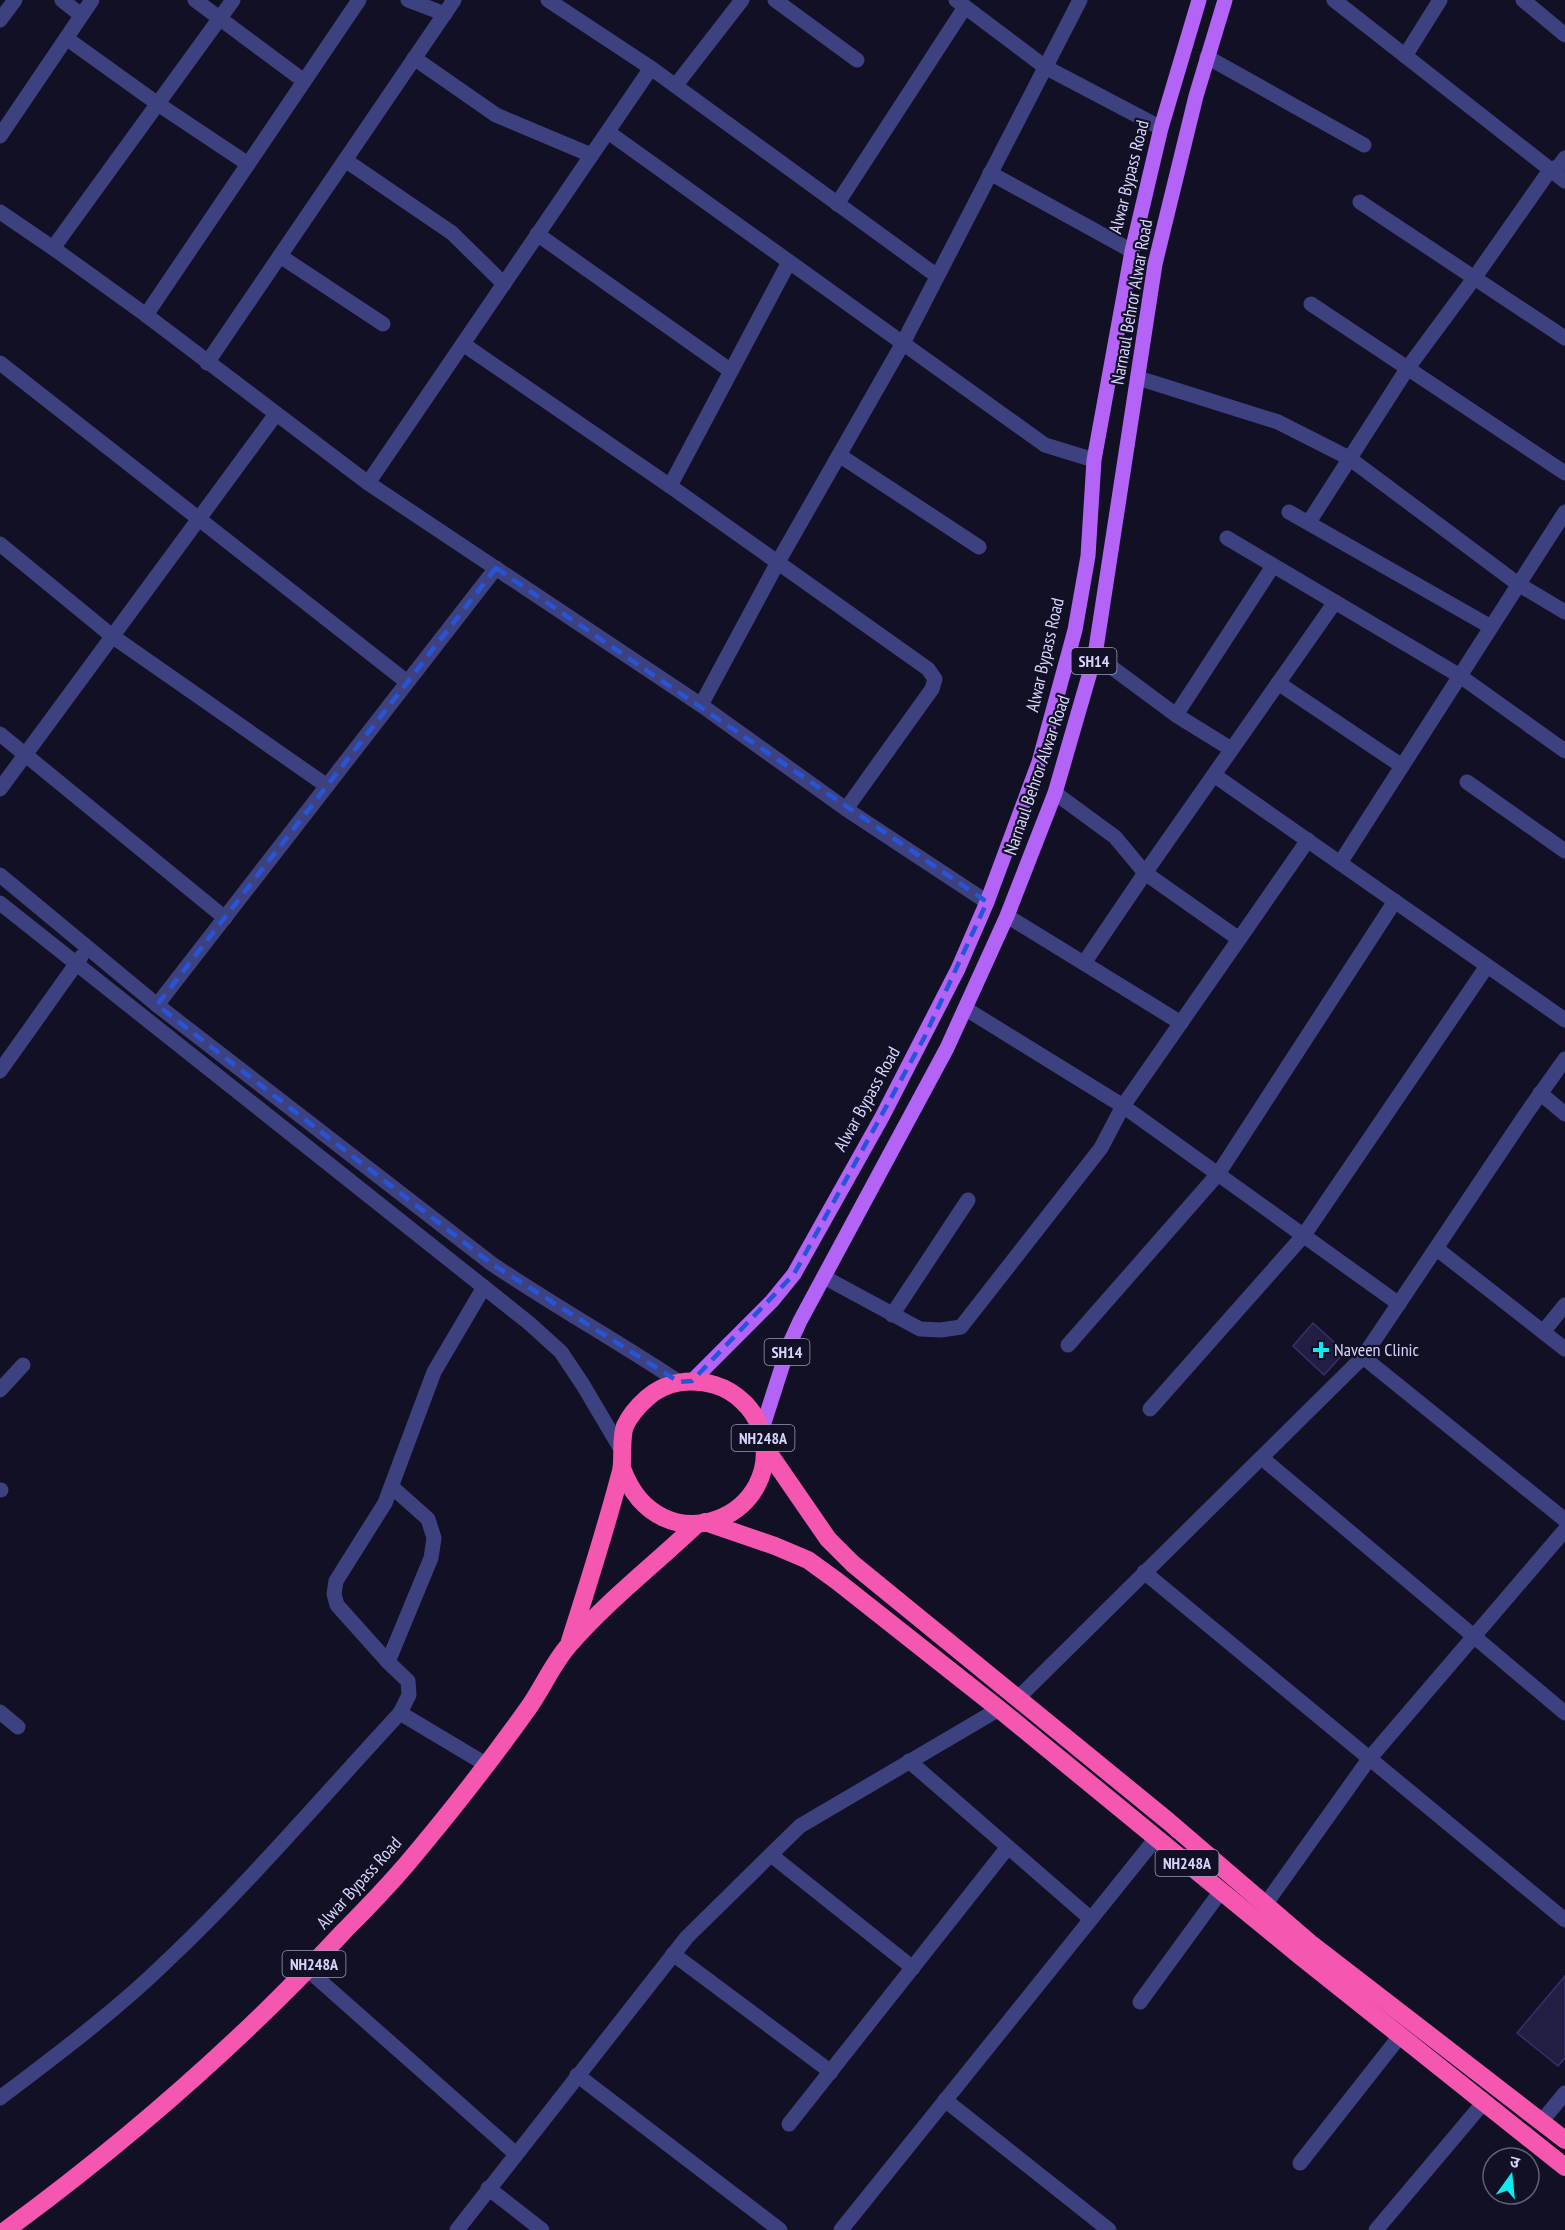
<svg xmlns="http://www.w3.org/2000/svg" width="1565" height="2230" font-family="'PT Sans Narrow','Noto Sans Devanagari',sans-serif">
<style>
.building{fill:#221d43;stroke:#38306e;stroke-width:1.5}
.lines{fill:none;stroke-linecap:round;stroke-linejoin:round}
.minor{stroke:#3e4180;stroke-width:15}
.major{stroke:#b363f6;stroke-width:15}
.highway{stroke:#f557b0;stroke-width:18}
.marked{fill:none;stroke:#2655da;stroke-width:4.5;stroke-dasharray:12 8;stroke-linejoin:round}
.poi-dot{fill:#0eebef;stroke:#121024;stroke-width:2}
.labels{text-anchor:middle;stroke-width:4.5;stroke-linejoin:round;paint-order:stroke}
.shield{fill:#121024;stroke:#9b9abb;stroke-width:1.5}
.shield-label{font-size:16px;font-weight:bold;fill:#d6d5fc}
.street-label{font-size:18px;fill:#d6d5fc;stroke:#121024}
.poi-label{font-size:18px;fill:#d6d5fc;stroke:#121024;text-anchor:start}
</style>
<rect width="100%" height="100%" fill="#121024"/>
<g class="building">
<path d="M1313,1323L1345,1352L1324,1375L1293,1346Z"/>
<path d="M1565,1976V2058L1558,2066L1517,2033Z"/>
</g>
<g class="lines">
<g class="minor">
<path d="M62,0L81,15"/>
<path d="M195,0L304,81"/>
<path d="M408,0L445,14"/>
<path d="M548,0L651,68L937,276"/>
<path d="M775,0L857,60"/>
<path d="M956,0L1045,67L1161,128"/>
<path d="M1334,0L1565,181"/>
<path d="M1523,0L1565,35"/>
<path d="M0,20L15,0"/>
<path d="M66,38L158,104L248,164"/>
<path d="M1405,56L1440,0"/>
<path d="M1207,57L1364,145"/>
<path d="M414,58L496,115L591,155"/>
<path d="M676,85L742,0"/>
<path d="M608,132L1045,445L1094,460"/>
<path d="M0,136L92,0"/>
<path d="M345,160L452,233L504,284"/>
<path d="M990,173L1132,251"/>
<path d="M1360,202L1565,338"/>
<path d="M837,204L965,7"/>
<path d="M0,212L53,248L146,315L368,483L701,705L846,809L987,902"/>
<path d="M537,234L731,371"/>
<path d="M53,248L233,0"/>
<path d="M280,256L383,324"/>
<path d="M1311,304L1565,473"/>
<path d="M146,315L359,0"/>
<path d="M463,344L670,486L928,669L935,679L932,689L846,809"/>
<path d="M0,363L407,682"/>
<path d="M207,363L454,0"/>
<path d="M1138,378L1278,422L1349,458L1518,584L1565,612"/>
<path d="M839,455L979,547"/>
<path d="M368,483L651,68"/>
<path d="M670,486L789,262"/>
<path d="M1289,512L1491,627"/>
<path d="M1309,522L1407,369L1475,277L1550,170L1559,166L1565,158"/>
<path d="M1227,538L1460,676L1565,751"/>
<path d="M0,544L112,636L327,786"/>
<path d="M1095,655L1176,715L1231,749"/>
<path d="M1278,683L1402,766"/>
<path d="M701,705L778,562L903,343L1080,0"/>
<path d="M1176,715L1273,566"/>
<path d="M0,734L225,918"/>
<path d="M1214,775L1565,1020"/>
<path d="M1467,782L1565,851"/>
<path d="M0,789L276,414"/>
<path d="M1055,793L1115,837L1145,873L1239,939"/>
<path d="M1340,863L1565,512"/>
<path d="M0,875L157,1005L492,1264C553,1305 617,1341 679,1382"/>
<path d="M0,903L529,1323L561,1352L583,1385L622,1451"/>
<path d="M1007,916L1181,1023"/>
<path d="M1084,963L1145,873L1335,602"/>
<path d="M157,1005L496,568"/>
<path d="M966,1009L1123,1106L1399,1304"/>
<path d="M0,1071L81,957"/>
<path d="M1540,1093L1565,1114"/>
<path d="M1437,1249L1565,1349"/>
<path d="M824,1277L920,1329L941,1330L961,1327L1101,1148L1123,1106L1308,840"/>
<path d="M892,1315L968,1200"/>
<path d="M1543,1332L1565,1305"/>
<path d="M1068,1345L1218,1174L1395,901"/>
<path d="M1363,1357L1565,1520"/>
<path d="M0,1390L23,1365"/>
<path d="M1150,1409L1304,1235L1487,966"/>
<path d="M1262,1458L1565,1713"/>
<path d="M0,1490H1"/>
<path d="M1144,1572L1565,1920"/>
<path d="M388,1662L431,1558L434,1538L428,1519L392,1487"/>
<path d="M1018,1698L1363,1357L1526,1114L1565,1059"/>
<path d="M0,1712L18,1727"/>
<path d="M400,1713L409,1695L408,1681L388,1662L337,1605L334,1594L336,1581L385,1503L434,1372L484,1287"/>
<path d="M909,1761L1091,1919"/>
<path d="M771,1855L913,1968"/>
<path d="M1265,1905L1369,1759L1565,1530"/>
<path d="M673,1954L831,2072"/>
<path d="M308,1970L516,2154"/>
<path d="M1140,2002L1221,1891"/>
<path d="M577,2075L780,2230"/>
<path d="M0,2098C58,2054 117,2010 169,1959C250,1882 324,1795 400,1713L487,1765"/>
<path d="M945,2100L1109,2230"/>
<path d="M1542,2121L1565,2093"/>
<path d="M789,2124L1008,1847"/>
<path d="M1300,2163L1400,2036"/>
<path d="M488,2188L542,2230"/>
<path d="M457,2230L687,1937L800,1826L999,1709"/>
<path d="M841,2230L1157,1837"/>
<path d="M1376,2230L1484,2102"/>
</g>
<g class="major">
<path d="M692,1381L772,1301L794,1274L882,1117L958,969L987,902L1039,762L1075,630L1088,556L1094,460L1132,251L1161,128L1199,0"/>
<path d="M761,1432L789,1345L800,1321L947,1048L1007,916L1055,793L1095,655L1155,264L1196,96L1225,0"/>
</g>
<g class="highway">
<path d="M764,1446L828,1539L853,1564L1168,1821L1310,1943L1565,2140"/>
<path d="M705,1522L775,1546L808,1560L837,1581L999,1709L1299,1955L1565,2167"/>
<path d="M570,1641C588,1585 606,1528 621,1471C624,1457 620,1440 625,1426C630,1415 638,1406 647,1398C666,1381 692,1378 715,1385C735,1391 753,1408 760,1427C791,1516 659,1571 622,1468"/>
<path d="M6,2230C130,2139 240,2043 345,1930C366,1909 387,1887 406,1865C449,1814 490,1762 529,1707C543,1687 553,1663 569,1645C607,1601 654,1565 696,1525"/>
</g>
</g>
<path class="marked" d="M496,568L987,902L924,1038L794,1274L692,1381L679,1382L492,1264L157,1005Z"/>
<path class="poi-dot" d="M1318 1341h6v6h6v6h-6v6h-6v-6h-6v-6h6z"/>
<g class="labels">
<g class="shield">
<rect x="1071.5" y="648" width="45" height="26" rx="4.5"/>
<rect x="764.5" y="1339" width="45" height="26" rx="4.5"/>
<rect x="731.5" y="1425" width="63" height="26" rx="4.5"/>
<rect x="1155.5" y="1850" width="63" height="26" rx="4.5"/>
<rect x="282.5" y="1951" width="63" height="26" rx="4.5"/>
</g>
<g class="shield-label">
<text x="1094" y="667">SH14</text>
<text x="787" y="1358">SH14</text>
<text x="763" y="1444">NH248A</text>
<text x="1187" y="1869">NH248A</text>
<text x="314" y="1970">NH248A</text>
</g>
<g class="street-label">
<text transform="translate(1129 177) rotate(-76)" y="6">Alwar Bypass Road</text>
<text transform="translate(1132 302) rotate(-80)" y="6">Narnaul Behror Alwar Road</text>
<text transform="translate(1045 655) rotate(-77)" y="6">Alwar Bypass Road</text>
<text transform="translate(1037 775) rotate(-71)" y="6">Narnaul Behror Alwar Road</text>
<text transform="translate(867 1099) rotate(-61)" y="6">Alwar Bypass Road</text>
<text transform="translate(359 1883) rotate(-48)" y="6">Alwar Bypass Road</text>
</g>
<g class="poi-label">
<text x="1334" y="1356">Naveen Clinic</text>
</g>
</g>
<g transform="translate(1511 2176) rotate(15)"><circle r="28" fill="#121024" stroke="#605f7a" stroke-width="1.5"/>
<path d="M0-4.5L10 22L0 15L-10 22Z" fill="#0eebef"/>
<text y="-9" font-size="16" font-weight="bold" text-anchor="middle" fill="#d6d5fc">उ</text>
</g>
</svg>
